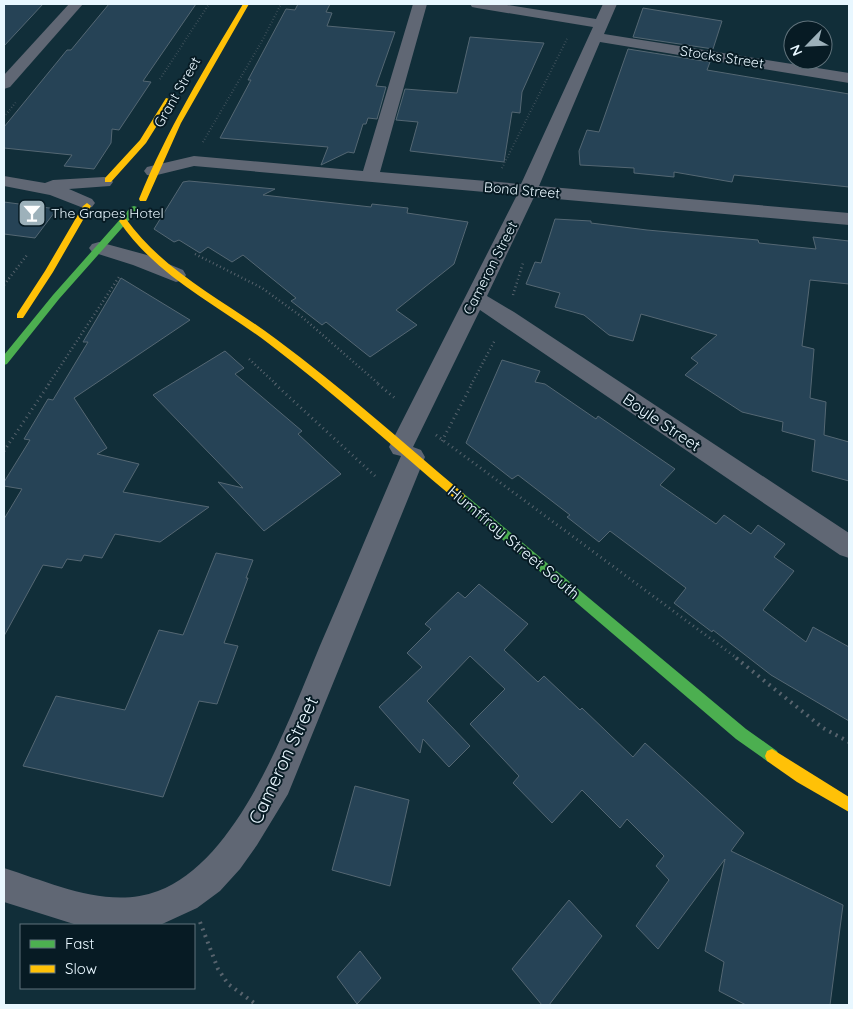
<svg xmlns="http://www.w3.org/2000/svg" width="853" height="1009" font-family="Quicksand,sans-serif">
<style>
.building{fill:#264356;stroke:#546773}
.lines{fill:none;stroke-linecap:round;stroke-linejoin:round}
.path-far3{stroke:#57636d;stroke-width:2;stroke-dasharray:0.5 2.5;stroke-linecap:butt}
.path-far2{stroke:#57636d;stroke-width:2.5;stroke-dasharray:1 3;stroke-linecap:butt}
.path-far1{stroke:#57636d;stroke-width:3;stroke-dasharray:1 4;stroke-linecap:butt}
.path{stroke:#57636d;stroke-width:4;stroke-dasharray:2 5;stroke-linecap:butt}
.street{fill:#606774;fill-rule:evenodd}
.fast{fill:#4caf50;fill-rule:evenodd}
.slow{fill:#ffc107;fill-rule:evenodd}
.labels{text-anchor:middle;stroke-width:4;stroke-linejoin:round;paint-order:stroke}
.far-street-label{font-size:14px;fill:#e8f7ff;stroke:#071b24}
.far-poi-label{font-size:14px;fill:#e8f7ff;stroke:#071b24;text-anchor:start}
.street-label{font-size:16px;fill:#e8f7ff;stroke:#071b24}
.near-street-label{font-size:19px;fill:#e8f7ff;stroke:#071b24}
</style>
<rect width="100%" height="100%" fill="#112e39"/>
<g class="building">
<path d="M4,4H43L4,46Z"/>
<path d="M109,4H196L143,81L151,82L119,130L112,129L111,143L94,169L64,166L72,155L4,148V127L67,50H71Z"/>
<path d="M298,4H330L326,12L332,13L327,26L395,32L376,86L386,87L377,119L368,118L366,124H363L354,153L348,152L321,165L328,147L220,138L251,80H248L286,9L295,10Z"/>
<path d="M643,8L722,21L713,49L633,37Z"/>
<path d="M470,37L544,43L522,92L520,113L512,112L504,162L410,151L418,122L396,120L405,89L457,93Z"/>
<path d="M628,49L710,62L707,70L849,94V187L734,175L732,182L674,172V177L634,173V168L580,165L579,151L587,130L599,132Z"/>
<path d="M189,181L275,189L263,195L371,207L372,204L408,208L407,213L468,222L454,264L396,310L417,325L370,357L326,322L322,325L291,301L296,298L243,255L232,262L208,247L200,253L179,240L174,242L154,229L183,182Z"/>
<path d="M4,202L57,209L35,238L4,234Z"/>
<path d="M555,219L591,221V223L647,230L758,240L759,243L816,249L813,237L849,241V284L810,280L802,346L814,349L810,398L826,402L824,435L849,442V481L812,471L815,440L782,431L783,422L742,412L685,375L698,363L691,358L717,335L641,314L633,341L609,335L584,315L555,307L560,293L526,284L535,262L541,263Z"/>
<path d="M121,278L190,320L74,398L107,448L97,454L139,464L123,492L209,507L160,542L115,534L102,558L84,555L81,561L67,559L62,568L43,565L4,636V519L22,489L4,486V482L30,440L24,439L48,399L53,400L88,342H83Z"/>
<path d="M225,351L244,368L235,374L302,431L298,434L341,474L264,531L218,482L243,488L153,395Z"/>
<path d="M502,360L540,371L535,382L545,384L596,419L598,416L675,469L660,485L716,524L724,515L751,534L758,525L785,544L774,557L794,571L763,610L806,642L813,627L849,647V721L771,675L713,630L712,632L674,603L686,588L610,531L599,542L567,517L570,515L518,475L512,479L466,443Z"/>
<path d="M216,553L253,560L246,578H248L224,643L238,646L217,704L199,701L163,797L23,766L56,696L125,710L159,630L183,635Z"/>
<path d="M479,584L528,624L504,650L538,682L544,676L580,710L582,708L633,757L645,743L744,833L731,851L843,905L830,1005H746L719,991L724,962L705,951L725,859L658,949L636,926L669,880L656,866L664,856L627,819L620,828L582,790L552,823L513,783L519,776L470,724L505,689L470,656L427,701L470,746L449,767L423,739L420,753L379,707L422,667L407,653L431,629L425,624L458,592L465,598Z"/>
<path d="M355,786L409,800L390,886L332,870Z"/>
<path d="M569,900L602,936L549,1005H542L512,969Z"/>
<path d="M360,951L381,978L357,1004L337,977Z"/>
</g>
<g class="lines">
<g class="path-far3">
<path d="M160,79L209,4"/>
<path d="M4,117L16,102"/>
<path d="M203,142L262,41L281,4"/>
<path d="M502,168L567,39"/>
</g>
<g class="path-far2">
<path d="M195,254L262,288L302,317L380,385"/>
<path d="M4,285L27,255"/>
<path d="M513,295L523,263"/>
<path d="M249,359L277,385"/>
<path d="M48,385L119,277"/>
<path d="M471,385L495,340"/>
</g>
<g class="path-far1">
<path d="M275,384L375,476"/>
<path d="M378,384L396,399"/>
<path d="M436,435L738,659"/>
<path d="M442,441L472,384"/>
<path d="M4,451L49,384"/>
</g>
<g class="path">
<path d="M736,658L823,728L849,742"/>
<path d="M200,922L218,969L228,984L257,1005"/>
</g>
<g class="street">
<path d="M69,4H83L10,87L4,89V75Z"/>
<path d="M413,4H427L380,172L521,184L593,27L477,8L472,7L470,4H501L596,19L603,4H617L604,34L849,73V83L600,42L539,186L849,213V225L534,197L487,296L514,312L849,533V558L840,555L480,310L413,447L421,450L425,457L288,794L257,845L240,869L220,891L197,908L160,925H77L4,902V868C52,883 108,910 158,891C241,860 290,716 322,641C349,579 374,518 401,456L393,454L389,447L517,195L194,166L153,176L147,175L144,171L147,167L194,156L363,171Z"/>
<path d="M4,176L45,183L53,180L104,177L110,178L113,182L110,186L69,189L92,199L95,203L92,207L86,209L50,195L4,186Z"/>
<path d="M99,242L147,255L183,270L186,275L183,280L176,282L133,265L92,252L89,248L92,244Z"/>
</g>
<g class="fast">
<path d="M134,206L137,207V211L59,299L7,364L4,365V355L53,295L131,207Z"/>
<path d="M459,491L463,493L746,729L777,751L779,756L777,761L772,763L767,761L736,739L455,499L453,496L455,493Z"/>
</g>
<g class="slow">
<path d="M243,4H249L181,123L147,199L146,201H140L139,199C167,130 205,68 243,4Z"/>
<path d="M166,98L173,100L146,143L111,182H105V178L140,140Z"/>
<path d="M87,203L91,206L53,272L23,318H17V314L45,271L83,206Z"/>
<path d="M123,218L126,219C165,273 224,300 276,339C341,387 401,441 463,493L465,496L463,499H455C393,447 333,392 268,343C216,304 156,276 119,221Z"/>
<path d="M772,749L849,797V812L797,782L767,761L765,756L767,751Z"/>
</g>
</g>
<defs>
<symbol id="bar-square" viewBox="-11 -11 22 22"><rect x="-9" y="-9" width="18" height="18" rx="4" fill="#9db1ba" stroke="#071b24"/><path d="M-6-5H6L.8 .8V4.5H3.5V6h-7V4.5H-.8V.8Z" fill="#fff"/></symbol>
</defs>
<g fill-rule="evenodd">
<use href="#bar-square" x="16" y="197" width="32" height="32"/>
</g>
<g class="labels">
<g class="far-street-label">
<text transform="translate(722 57) rotate(9)" y="5">Stocks Street</text>
<text transform="translate(177 92) rotate(-60)" y="5">Grant Street</text>
<text transform="translate(522 190) rotate(5)" y="5">Bond Street</text>
<text transform="translate(490 268) rotate(-63)" y="5">Cameron Street</text>
</g>
<g class="far-poi-label">
<text x="51" y="218">The Grapes Hotel</text>
</g>
<g class="street-label">
<text transform="translate(662 422) rotate(34)" y="6">Boyle Street</text>
<text transform="translate(514 542) rotate(40)" y="6">Humffray Street South</text>
</g>
<g class="near-street-label">
<text transform="translate(283 760) rotate(-65)" y="7">Cameron Street</text>
</g>
</g>
<rect width="853" height="1009" fill="none" stroke="#e8f7ff" stroke-width="10"/>
<rect x="20" y="924" width="175" height="65" fill="#071b24" stroke="#61737c"/>
<rect x="30" y="940" width="25" height="8" fill="#4caf50" stroke="#61737c"/>
<text x="65" y="949" font-size="15" fill="#e8f7ff">Fast</text>
<rect x="30" y="965" width="25" height="8" fill="#ffc107" stroke="#61737c"/>
<text x="65" y="974" font-size="15" fill="#e8f7ff">Slow</text>
<g transform="translate(808 45) rotate(246)"><circle r="24" fill="#071b24" stroke="#61737c"/>
<path d="M0-4L9 19L0 12L-9 19Z" fill="#9db1ba"/>
<text y="-8" font-size="14" font-weight="bold" text-anchor="middle" fill="#e8f7ff">N</text>
</g>
</svg>
